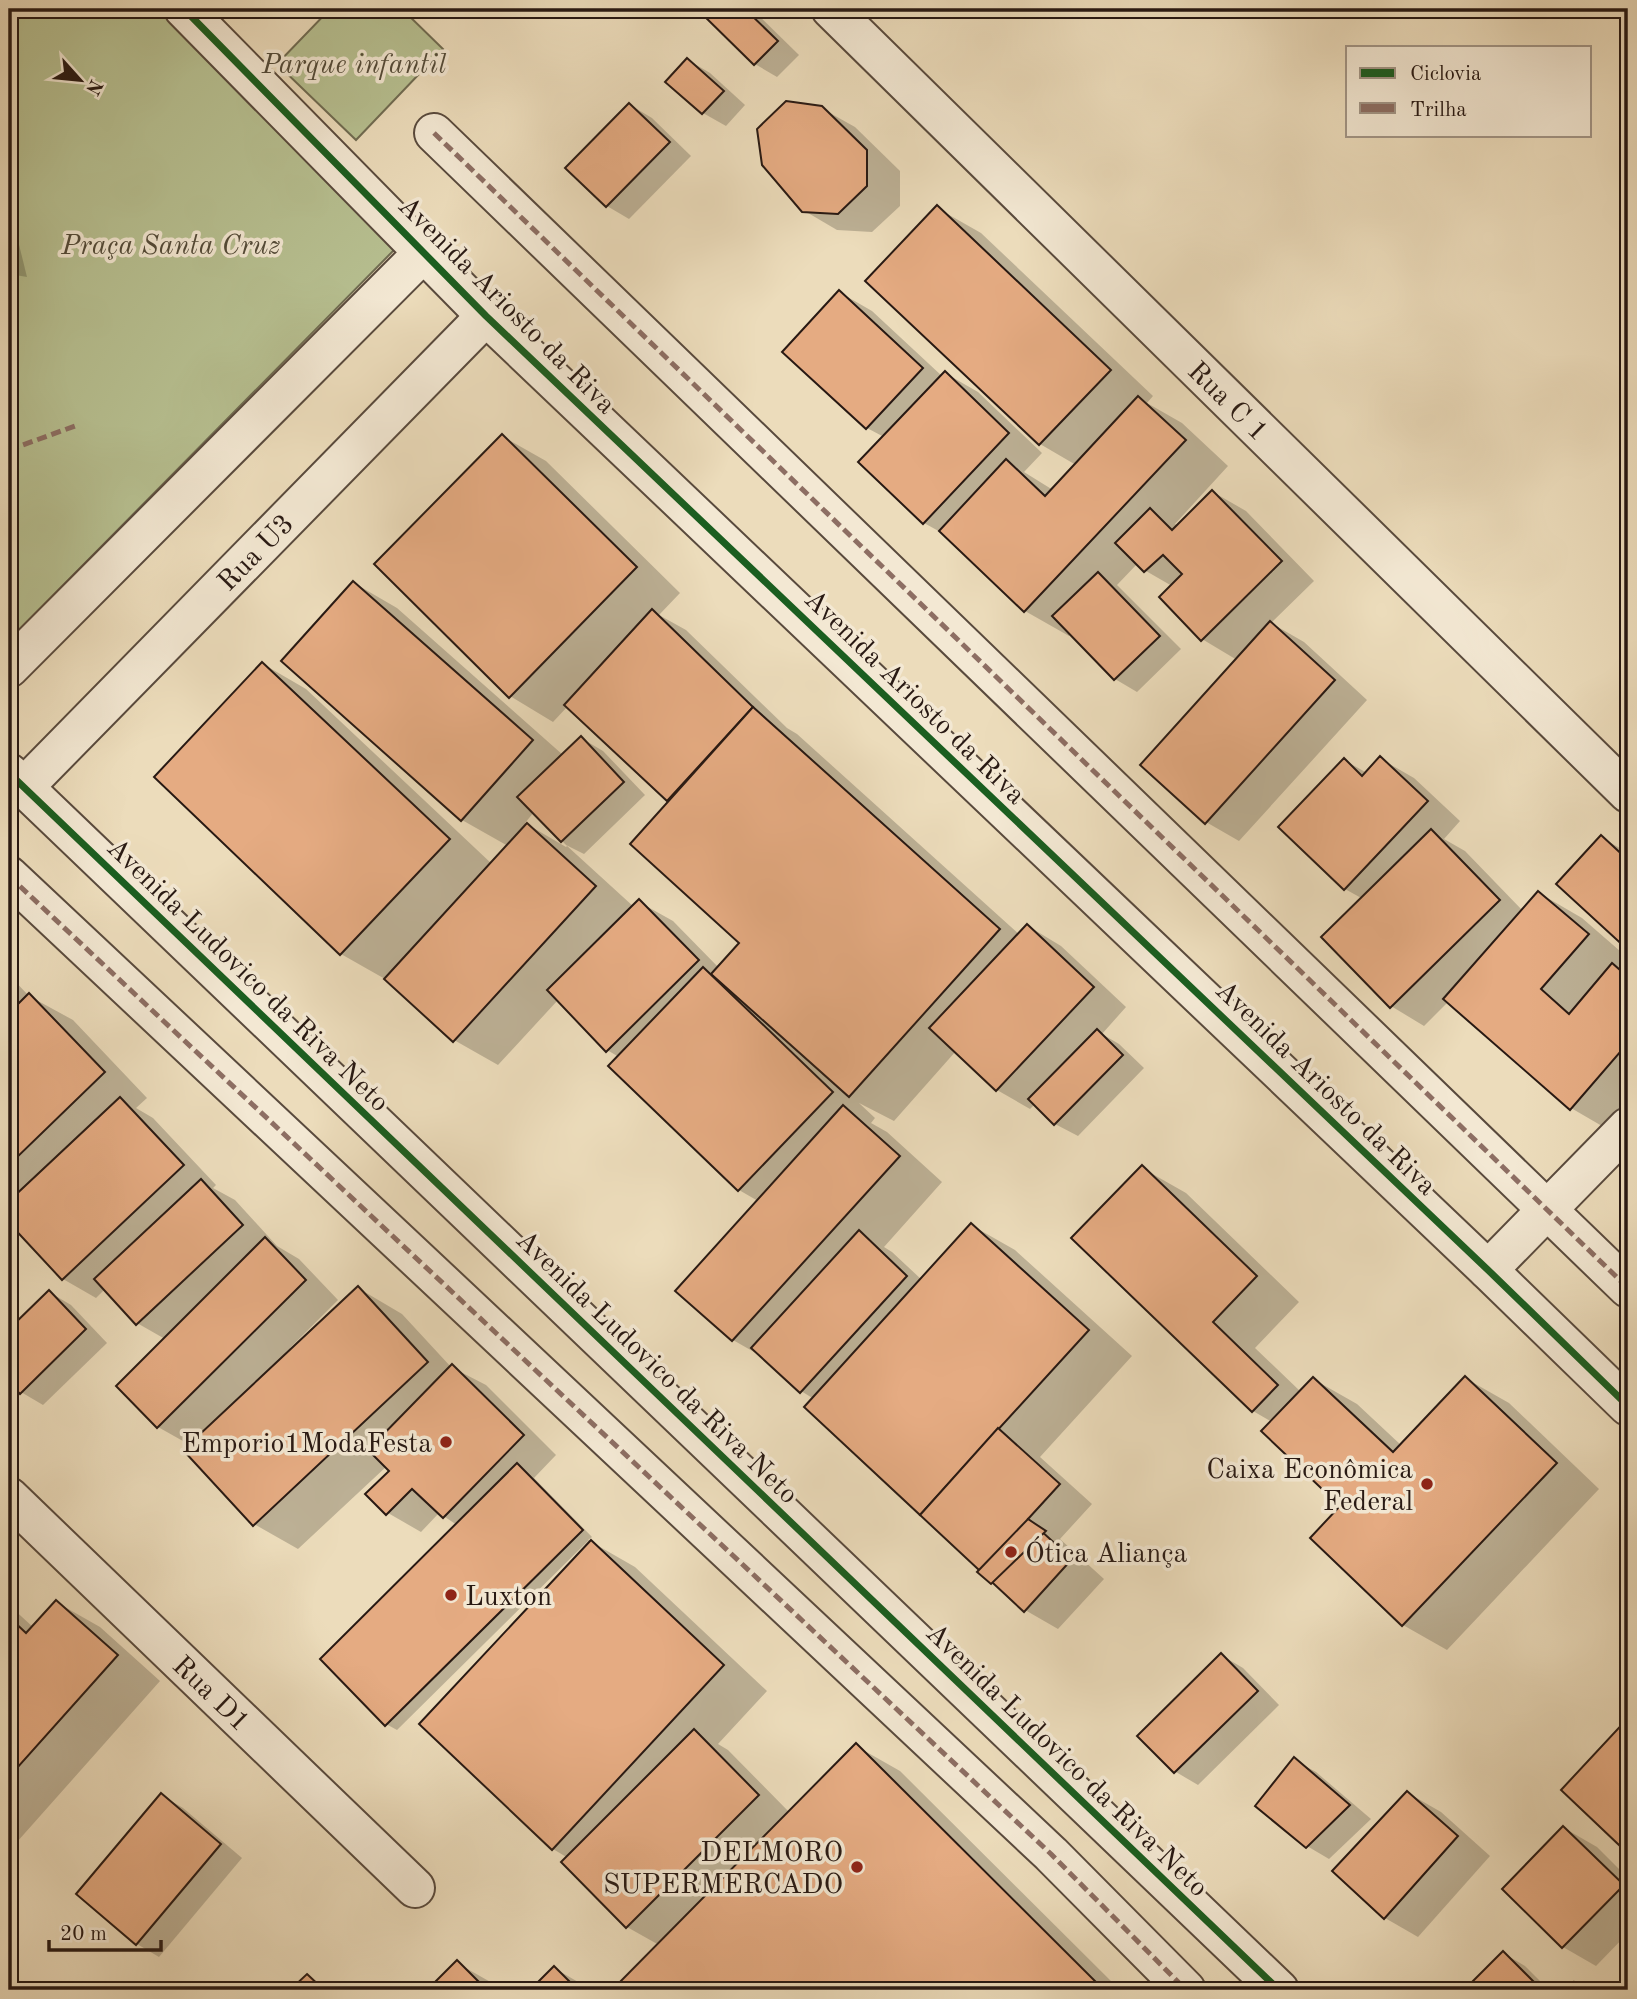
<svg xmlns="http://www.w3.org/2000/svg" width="1637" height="1999" font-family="'Old Standard TT',serif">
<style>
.green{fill:#b7c091;stroke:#706c52;stroke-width:2}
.shadow{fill:#0003;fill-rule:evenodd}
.building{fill:#e5ab82;stroke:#281913;stroke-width:2}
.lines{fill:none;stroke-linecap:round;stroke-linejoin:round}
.minor-casing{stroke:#594a3d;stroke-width:42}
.minor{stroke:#f3e8d3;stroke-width:38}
.quiet{stroke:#8d6e63;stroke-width:5;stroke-dasharray:10 5;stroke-linecap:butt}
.cycleway-casing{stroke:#f3e8d3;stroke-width:11}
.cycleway{stroke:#1b5e20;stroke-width:7}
.poi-dot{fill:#8f2418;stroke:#f3e8d3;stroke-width:2.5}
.labels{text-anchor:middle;stroke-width:7;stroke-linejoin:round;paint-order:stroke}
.park-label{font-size:28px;font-style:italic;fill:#534b39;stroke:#f3e8d3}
.street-label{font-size:28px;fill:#281913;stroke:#f3e8d3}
.poi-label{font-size:28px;fill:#281913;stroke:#f3e8d3;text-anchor:end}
</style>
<rect width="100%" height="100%" fill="#ecdcbb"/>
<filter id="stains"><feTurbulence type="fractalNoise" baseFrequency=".00286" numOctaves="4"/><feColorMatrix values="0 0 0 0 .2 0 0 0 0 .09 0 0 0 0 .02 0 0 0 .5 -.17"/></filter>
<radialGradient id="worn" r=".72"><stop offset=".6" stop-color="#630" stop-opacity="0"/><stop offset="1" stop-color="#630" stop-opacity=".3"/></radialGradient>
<g class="green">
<path d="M9,9H167L394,250L9,640Z"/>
<path d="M330,9H402L443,49L356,140L277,64Z"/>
</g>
<g class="shadow">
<path d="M700,9H752L799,55L777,77L755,64Z"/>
<path d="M688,60L710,73L745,105L726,126L703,113L668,82Z"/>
<path d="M630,105L652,118L691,156L629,219L607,206Z"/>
<path d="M821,108L855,127L900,171V206L872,232L837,230L803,210Z"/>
<path d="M9,204L27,277L9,274Z"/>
<path d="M937,208L981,233L1153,396L1147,403L1182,423L1228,466L1175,524L1178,526L1213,492L1246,511L1314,581L1271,623L1304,642L1367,700L1239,841L1206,822L1237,660L1202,639L1172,586L1146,571L1138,563L1117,585L1181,649L1137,692L1115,679L1071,633L1069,636L1025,611L944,534L924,523L860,462L884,437L867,428L784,352L839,292L872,311L942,376L945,373L978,392L1042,453L1024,472L1053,490L1076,465L1040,444L868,281Z"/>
<path d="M502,436L546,461L680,593L659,615L686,630L787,728L797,734L1020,935L1028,926L1061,946L1126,1007L1102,1034L1119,1044L1144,1068L1078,1136L1055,1124L1035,1104L1030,1109L997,1090L956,1051L894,1121L859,1103L875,1118L871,1123L887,1132L942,1182L884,1247L892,1252L922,1280L971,1225L1015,1250L1132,1356L1040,1457L1092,1504L1060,1539L1104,1579L1058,1629L1025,1610L814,1399L801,1391L766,1359L733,1340L758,1201L739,1190L619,1057L607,1050L558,1000L498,1065L454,1040L385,979L341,954L156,777L263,664L306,689L492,864L508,846L462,820L284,661L354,583L397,608L563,755L581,738L603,751L645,795L584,854L566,845L634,907L639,902L673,921L719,968L741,942L671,801L568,706L553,722L510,696ZM534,812L567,846L566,847L525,823Z"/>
<path d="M1381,759L1414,778L1460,821L1444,839L1465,851L1523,911L1539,893L1582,918L1628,958V964L1622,971L1628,974V1118L1614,1133L1571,1108L1449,1001L1424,1026L1391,1006L1363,899L1345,889L1344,760L1367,773Z"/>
<path d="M1601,837L1628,853V948L1558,884Z"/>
<path d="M9,975L29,996L73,1020L147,1098L136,1108L153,1118L216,1185L213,1188L235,1200L277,1246L299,1259L338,1300L290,1348L292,1350L358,1288L402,1314L451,1367L486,1385L556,1455L534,1478L592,1537L588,1540L635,1567L767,1691L718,1744L728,1750L790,1813L856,1746L900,1771L1120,1990H614L659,1945L627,1927L568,1858L553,1849L421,1724L590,1543L588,1541L397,1730L386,1724L457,1525L439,1513L421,1532L388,1513L391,1471L387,1466L298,1549L254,1524L190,1445L158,1427L165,1339L137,1323L105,1289L96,1298L63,1279L15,1227L9,1232Z"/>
<path d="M1142,1168L1186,1193L1299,1302L1255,1348L1301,1392L1313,1379L1357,1404L1402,1446L1465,1378L1509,1403L1599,1489L1447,1650L1403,1625L1312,1538L1343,1506L1272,1422L1253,1411Z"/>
<path d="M49,1292L71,1305L107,1343L43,1405L21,1392L9,1379V1332Z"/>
<path d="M56,1602L100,1627L160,1681L9,1851V1605L34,1628Z"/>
<path d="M1221,1655L1243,1668L1279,1705L1198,1785L1176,1772L1140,1736Z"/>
<path d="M1628,1720V1848L1620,1843L1564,1790Z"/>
<path d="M1294,1760L1316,1772L1371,1819L1329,1859L1307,1846Z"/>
<path d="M1408,1793L1441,1812L1490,1856L1418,1937L1385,1918Z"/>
<path d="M161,1795L183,1808L242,1858L159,1957L137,1944L78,1894Z"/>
<path d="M1564,1828L1597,1847L1628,1878V1933L1596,1966L1563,1947Z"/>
<path d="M1503,1953L1525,1966L1549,1990H1467Z"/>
<path d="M457,1963L501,1988L503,1990H430Z"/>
<path d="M554,1968L592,1990H533Z"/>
<path d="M307,1976L332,1990H293Z"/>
</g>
<g class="building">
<path d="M697,9H745L778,41L754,65Z"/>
<path d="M687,58L724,91L702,114L665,82Z"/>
<path d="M786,101L822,106L867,150V186L838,214L802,212L762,165L757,129Z"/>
<path d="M629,103L670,142L606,207L565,168Z"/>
<path d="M937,205L1111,370L1039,445L865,281Z"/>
<path d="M839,290L923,368L866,429L782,352Z"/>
<path d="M945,371L1009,433L923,524L858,462Z"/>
<path d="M1138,396L1186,440L1024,612L939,531L1006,459L1045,496Z"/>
<path d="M502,434L637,567L509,698L374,564Z"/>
<path d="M1212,490L1282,561L1201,641L1159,597L1182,574L1163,555L1144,572L1115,543L1150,508L1172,530Z"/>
<path d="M1098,572L1160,636L1114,680L1052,616Z"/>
<path d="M353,581L533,740L461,821L281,661Z"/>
<path d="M652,609L753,707L667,801L564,705Z"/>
<path d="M1270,621L1335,680L1205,824L1140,765Z"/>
<path d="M262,662L450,839L340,955L154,777Z"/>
<path d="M753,707L1000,929L849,1097L711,974L739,943L630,844Z"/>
<path d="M581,736L624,782L561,842L517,797Z"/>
<path d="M1380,756L1428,801L1344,890L1278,827L1344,758L1362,776Z"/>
<path d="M527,823L596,886L453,1042L384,979Z"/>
<path d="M1431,829L1500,900L1390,1008L1321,937Z"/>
<path d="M1601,835L1628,860V950L1556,884Z"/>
<path d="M1538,891L1589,934L1541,989L1569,1014L1612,963L1628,977V1043L1570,1110L1443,999Z"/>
<path d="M639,899L699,960L606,1052L547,990Z"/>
<path d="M1027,924L1094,987L996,1091L929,1028Z"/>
<path d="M703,967L833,1092L738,1191L608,1066Z"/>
<path d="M29,993L105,1072L9,1165V1013Z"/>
<path d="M1097,1029L1123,1055L1054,1125L1028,1099Z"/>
<path d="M120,1097L184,1165L62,1280L9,1223V1201Z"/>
<path d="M843,1105L900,1156L732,1341L675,1291Z"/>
<path d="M1142,1165L1257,1276L1213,1322L1278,1385L1252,1412L1071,1238Z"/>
<path d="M201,1179L243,1225L136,1325L94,1279Z"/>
<path d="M971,1223L1089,1330L920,1515L804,1407Z"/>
<path d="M859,1230L907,1276L800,1393L751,1348Z"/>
<path d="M265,1237L306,1280L157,1428L116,1386Z"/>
<path d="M358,1286L428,1362L253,1526L183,1450Z"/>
<path d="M49,1290L86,1329L20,1394L9,1382V1329Z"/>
<path d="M452,1364L524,1435L443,1518L412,1489L386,1515L365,1494L389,1471L368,1450Z"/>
<path d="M1465,1376L1557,1463L1402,1626L1310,1538L1340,1506L1261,1431L1313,1377L1393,1452Z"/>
<path d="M998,1428L1060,1484L1028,1519L1072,1559L1024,1612L920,1515Z"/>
<path d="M517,1463L583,1530L385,1726L320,1659Z"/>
<path d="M1028,1519L1046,1531L991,1584L977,1572Z"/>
<path d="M591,1540L724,1665L552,1850L419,1724Z"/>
<path d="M56,1600L118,1655L9,1777V1617L26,1633Z"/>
<path d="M1221,1653L1258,1691L1174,1773L1137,1736Z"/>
<path d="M1628,1718V1835L1619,1845L1561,1790Z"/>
<path d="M694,1729L759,1795L626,1928L561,1862Z"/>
<path d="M856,1743L1104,1990H612Z"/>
<path d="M1294,1757L1350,1805L1306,1848L1255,1806Z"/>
<path d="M1407,1791L1458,1836L1384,1919L1332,1871Z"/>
<path d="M161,1793L221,1844L136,1945L76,1894Z"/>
<path d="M1563,1826L1624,1885L1562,1948L1502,1889Z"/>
<path d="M1503,1951L1542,1990H1464Z"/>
<path d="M457,1960L487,1990H427Z"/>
<path d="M554,1966L578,1990H530Z"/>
<path d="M307,1974L324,1990H290Z"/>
<path d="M1574,1982L1583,1990H1567Z"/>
</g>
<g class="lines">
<defs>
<g id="minor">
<path d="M184,9L486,316L1488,1270L1628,1406"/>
<path id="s1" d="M831,9L1628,793"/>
<path d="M434,133L1628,1288"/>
<path d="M9,668L424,252"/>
<path d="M9,773L1279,1990"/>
<path id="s2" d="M23,788L486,316"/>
<path d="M9,876L1051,1854L1186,1990"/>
<path d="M1488,1270L1628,1127"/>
<path id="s3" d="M9,1497L415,1888"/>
</g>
</defs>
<use href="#minor" class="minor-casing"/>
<use href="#minor" class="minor"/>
<g class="quiet">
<path d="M434,133L1628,1288"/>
<path d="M9,450L75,426"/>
<path d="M9,876L1051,1854L1186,1990"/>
</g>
<defs>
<g id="cycleway">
<path d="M184,9L486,316L1488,1270L1628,1406"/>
<path d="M9,773L1279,1990"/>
</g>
</defs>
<use href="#cycleway" class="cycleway-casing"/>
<use href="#cycleway" class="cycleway"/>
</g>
<g class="poi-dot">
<circle cx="446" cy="1442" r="7"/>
<circle cx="1427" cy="1484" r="7"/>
<circle cx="1011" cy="1552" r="7"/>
<circle cx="451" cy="1595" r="7"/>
<circle cx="857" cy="1867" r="7"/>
</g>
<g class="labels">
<g class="park-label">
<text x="354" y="73">Parque infantil</text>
<text x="171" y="254">Praça Santa Cruz</text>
</g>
<g class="street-label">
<text transform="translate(508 304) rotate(45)" y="10">Avenida Ariosto da Riva</text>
<text dy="10" stroke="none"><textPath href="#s1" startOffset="558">Rua C 1</textPath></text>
<text dy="10" stroke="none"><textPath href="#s2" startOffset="331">Rua U3</textPath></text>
<text transform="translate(916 696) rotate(44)" y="10">Avenida Ariosto da Riva</text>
<text transform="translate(249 974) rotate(44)" y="10">Avenida Ludovico da Riva Neto</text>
<text transform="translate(1327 1087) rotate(44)" y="10">Avenida Ariosto da Riva</text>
<text transform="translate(658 1366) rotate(44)" y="10">Avenida Ludovico da Riva Neto</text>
<text dy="10" stroke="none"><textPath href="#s3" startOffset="282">Rua D1</textPath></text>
<text transform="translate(1068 1759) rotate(44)" y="10">Avenida Ludovico da Riva Neto</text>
</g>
<g class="poi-label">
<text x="432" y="1452">Emporio1ModaFesta</text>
<text x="1413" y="1478">Caixa Econômica<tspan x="1413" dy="32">Federal</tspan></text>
<text x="1025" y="1562" text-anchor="start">Ótica Aliança</text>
<text x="465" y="1605" text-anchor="start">Luxton</text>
<text x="843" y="1861">DELMORO<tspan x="843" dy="32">SUPERMERCADO</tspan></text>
</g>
</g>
<rect width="1637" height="1999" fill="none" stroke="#ecdcbb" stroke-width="35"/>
<rect x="10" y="10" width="1616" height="1978" fill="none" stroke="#281913" stroke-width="3.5"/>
<rect x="18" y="18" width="1602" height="1964" fill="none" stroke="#281913" stroke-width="2"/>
<rect x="1346" y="46" width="245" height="91" fill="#f3e8d3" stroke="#a29586" stroke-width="2"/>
<rect x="1360" y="68" width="35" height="10" fill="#1b5e20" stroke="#a29586" stroke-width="2"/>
<text x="1410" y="80" font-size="21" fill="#281913">Ciclovia</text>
<rect x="1360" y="103" width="35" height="10" fill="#8d6e63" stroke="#a29586" stroke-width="2"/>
<text x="1410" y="116" font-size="21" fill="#281913">Trilha</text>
<g transform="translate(80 80) rotate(117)" stroke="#f3e8d3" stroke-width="5" paint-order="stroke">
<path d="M0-5L12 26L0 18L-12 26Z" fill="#281913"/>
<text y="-10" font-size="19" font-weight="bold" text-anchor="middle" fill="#281913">N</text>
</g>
<path d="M49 1940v10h112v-10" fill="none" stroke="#281913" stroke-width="3.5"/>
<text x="60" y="1940" font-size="21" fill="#281913" stroke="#f3e8d3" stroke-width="5" paint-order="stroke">20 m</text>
<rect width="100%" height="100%" filter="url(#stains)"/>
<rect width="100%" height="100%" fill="url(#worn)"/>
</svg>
